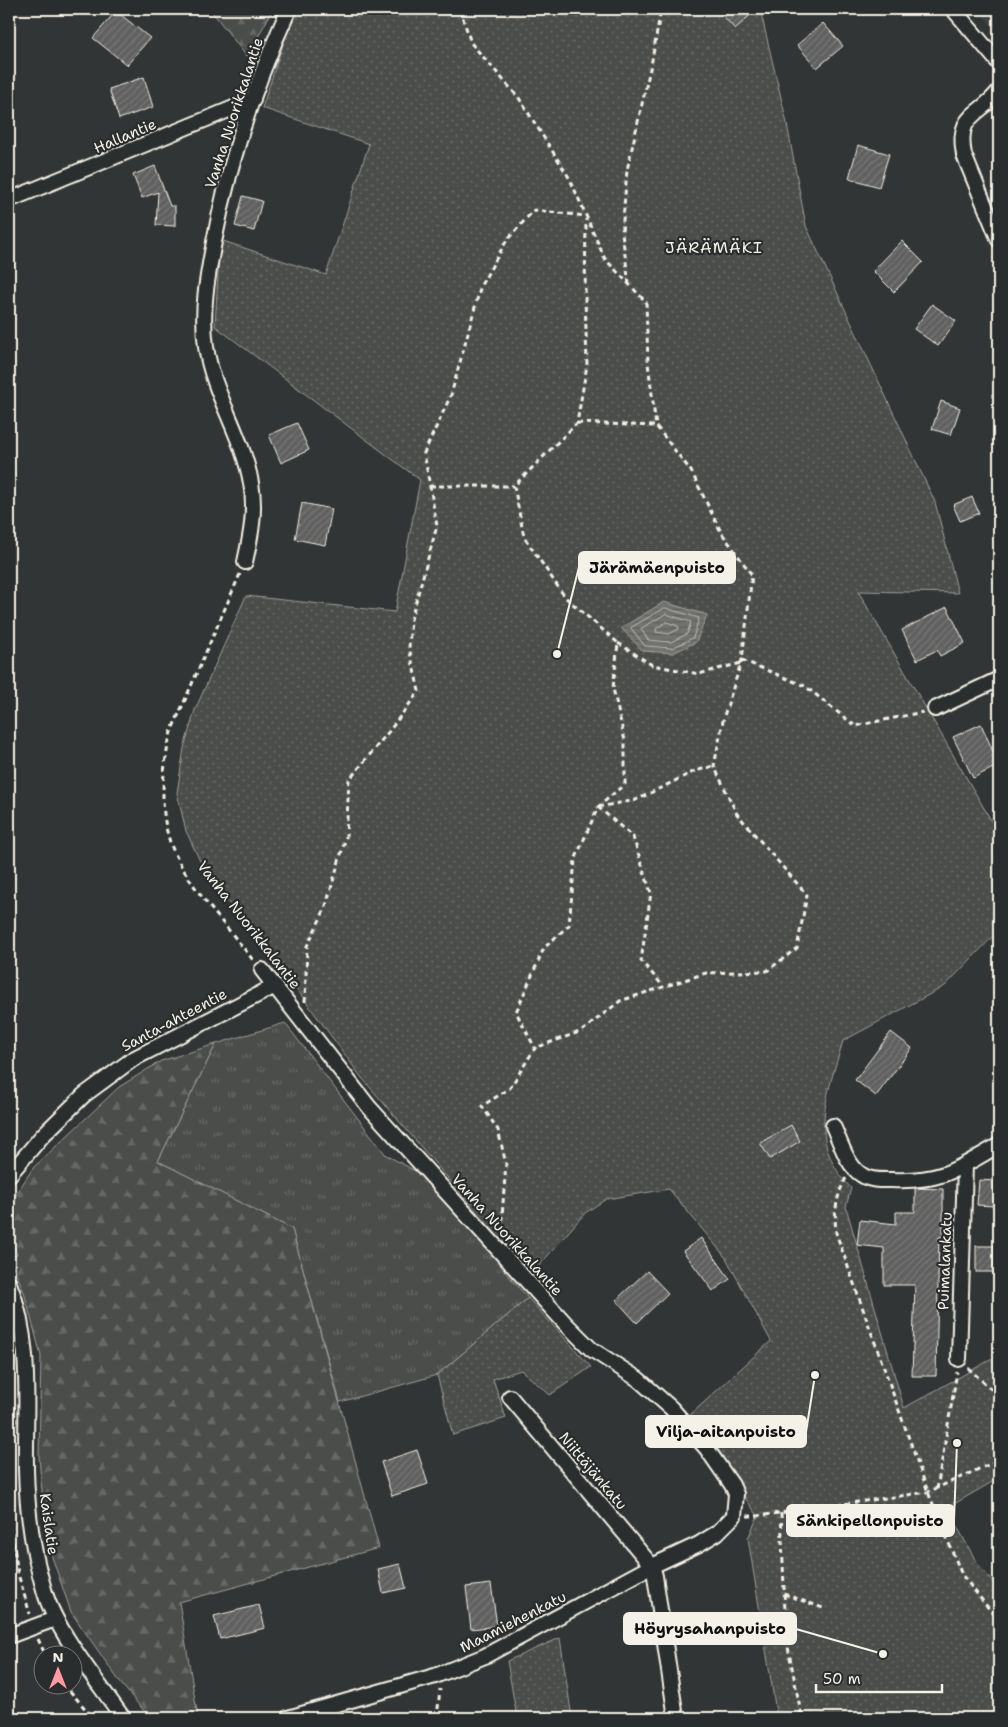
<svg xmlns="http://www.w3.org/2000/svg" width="1008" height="1727" font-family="'Shantell Sans',sans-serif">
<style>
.built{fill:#404242}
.grass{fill:url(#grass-tufts);stroke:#a09f9a}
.forest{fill:url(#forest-firs);stroke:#a09f9a}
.park{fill:url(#park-dots);stroke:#a09f9a}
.water{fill:url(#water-rules);stroke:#a6a5a0}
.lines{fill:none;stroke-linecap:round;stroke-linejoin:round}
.shore{stroke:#c0bfb8;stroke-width:1}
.building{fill:url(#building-hatch);stroke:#f4f1e8}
.minor-casing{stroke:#f4f1e8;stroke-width:18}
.path{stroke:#f4f1e8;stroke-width:3;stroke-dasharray:5 4;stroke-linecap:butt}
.minor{stroke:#2a2d2e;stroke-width:14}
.rail-casing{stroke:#f4f1e8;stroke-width:5.5}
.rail{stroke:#2a2d2e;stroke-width:4;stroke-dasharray:11;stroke-linecap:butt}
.labels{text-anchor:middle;stroke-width:4.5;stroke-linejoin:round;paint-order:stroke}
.street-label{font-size:15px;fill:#f4f1e8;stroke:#2a2d2e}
.neighbourhood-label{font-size:16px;letter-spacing:1px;fill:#f4f1e8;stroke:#2a2d2e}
.leader{fill:none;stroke:#f4f1e8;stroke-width:2}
.callout-dot{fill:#f4f1e8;stroke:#2a2d2e;stroke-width:2}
.callout{fill:#f4f1e8;stroke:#f4f1e8;stroke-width:2}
.callout-label{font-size:16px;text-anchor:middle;font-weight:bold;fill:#111}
</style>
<defs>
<pattern id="grass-tufts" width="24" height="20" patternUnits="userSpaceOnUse" patternTransform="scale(1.25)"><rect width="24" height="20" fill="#4b4d4c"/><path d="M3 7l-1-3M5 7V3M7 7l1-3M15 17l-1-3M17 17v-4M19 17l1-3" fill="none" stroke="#666766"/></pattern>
<pattern id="forest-firs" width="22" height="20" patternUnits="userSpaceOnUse" patternTransform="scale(1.25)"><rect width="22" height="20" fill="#4b4d4c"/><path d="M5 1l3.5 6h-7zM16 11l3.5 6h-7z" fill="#666766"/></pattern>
<pattern id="park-dots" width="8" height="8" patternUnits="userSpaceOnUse" patternTransform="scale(1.25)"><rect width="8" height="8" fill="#4b4d4c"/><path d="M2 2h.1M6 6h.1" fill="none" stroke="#666766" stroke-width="1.8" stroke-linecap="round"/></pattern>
<pattern id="water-rules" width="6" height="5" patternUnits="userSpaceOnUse" patternTransform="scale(1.25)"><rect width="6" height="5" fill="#727370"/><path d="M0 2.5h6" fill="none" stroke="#5e5e5b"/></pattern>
<pattern id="building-hatch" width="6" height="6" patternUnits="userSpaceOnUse" patternTransform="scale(1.25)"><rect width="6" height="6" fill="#5f605f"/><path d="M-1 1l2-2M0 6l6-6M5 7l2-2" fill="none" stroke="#777776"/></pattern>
</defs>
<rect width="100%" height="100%" fill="#323535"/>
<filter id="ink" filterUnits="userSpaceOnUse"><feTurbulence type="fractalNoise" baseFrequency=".02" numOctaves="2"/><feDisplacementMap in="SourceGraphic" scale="10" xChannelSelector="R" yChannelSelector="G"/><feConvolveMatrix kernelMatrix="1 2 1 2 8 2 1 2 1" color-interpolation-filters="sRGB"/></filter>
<g filter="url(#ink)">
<path class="built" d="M977,9H999V34Z"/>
<path class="grass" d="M285,1023L386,1155L443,1186L500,1258L505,1272L528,1298L437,1375L340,1402L292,1229L158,1161L216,1044Z"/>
<g class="forest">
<path d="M210,9H273L247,57Z"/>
<path d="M216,1044L158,1161L292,1229L379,1548L179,1602L198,1718H150L122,1685L71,1612L52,1557L43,1503L39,1457L41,1356L24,1292L10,1259L17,1254L9,1240V1205L33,1168L119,1087L161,1061Z"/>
</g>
<g class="park">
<path d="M300,9H760L786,119L806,226L935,502L958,593L858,591L999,834V930L945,986L843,1041C827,1096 806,1141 851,1188L846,1207L904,1408L999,1355V1478L947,1508L977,1563L999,1589V1718H777L748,1538L758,1516L688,1417L771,1341L726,1258L669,1189L606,1199L585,1213L531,1275L362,1078L290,980L207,876L186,831L177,793L184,748L195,710L246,596L395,612L420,480L215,326L220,240L326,275L369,144L262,108L286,35Z"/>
<path d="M528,1298L591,1367L550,1395L521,1370L493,1379L506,1418L453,1435L437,1375Z"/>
<path d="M560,1638L572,1718H517L507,1661Z"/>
</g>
<path class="water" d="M664,602L707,615L696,642L673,653L643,651L621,628Z"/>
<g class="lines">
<g class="shore">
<path d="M665,608L699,618L693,638L672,648L645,646L631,628Z"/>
<path d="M666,614L691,622L687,634L671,642L648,640L641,629Z"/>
<path d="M667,622L678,626L679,629L669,634L656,632V629Z"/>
</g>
</g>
<g class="building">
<path d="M729,9H742L749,16L735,29L722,15Z"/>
<path d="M116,11L150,38L127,65L93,38Z"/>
<path d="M823,23L843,46L817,68L797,45Z"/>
<path d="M144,77L153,107L119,119L109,89Z"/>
<path d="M858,145L889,154L879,187L849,178Z"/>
<path d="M155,166L170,206H175V226L156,225L158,192L142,198L133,175Z"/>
<path d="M243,196L262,201L254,231L235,226Z"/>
<path d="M902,241L923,262L894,292L873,271Z"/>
<path d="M932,304L956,321L938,346L914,329Z"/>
<path d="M941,401L960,408L951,435L932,429Z"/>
<path d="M297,423L309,450L281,463L269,435Z"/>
<path d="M972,497L979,513L960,521L953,505Z"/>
<path d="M302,503L332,509L325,545L295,539Z"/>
<path d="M947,607L965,643L940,656L937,650L917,660L902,630Z"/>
<path d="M981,724L999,765L973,778L953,737Z"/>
<path d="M891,1032L912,1048L876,1096L855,1080Z"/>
<path d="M791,1125L800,1141L770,1159L760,1143Z"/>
<path d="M979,1180L995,1181L993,1206L977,1205Z"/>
<path d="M915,1188L943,1189V1237H939L936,1376H912L915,1285H884V1248L857,1245L860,1220L896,1224V1212H915Z"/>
<path d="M701,1238L730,1279L713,1291L683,1251Z"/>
<rect x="976" y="1246" width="18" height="26"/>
<path d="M647,1271L668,1293L637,1323L616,1300Z"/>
<path d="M417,1450L428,1484L392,1496L381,1462Z"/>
<path d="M400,1564L406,1588L383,1593L378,1569Z"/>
<path d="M491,1584L497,1626L471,1629L466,1587Z"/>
<path d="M259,1605L265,1628L220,1639L214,1616Z"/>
</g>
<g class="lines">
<defs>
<g id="minor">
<path d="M953,9L999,63"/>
<path d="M999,91C979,117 956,113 964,155L999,240"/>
<path d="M9,200L253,100"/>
<path d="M245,562C251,535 256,510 251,483C243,436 213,394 206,347C201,311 207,278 214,242C229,162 255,83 289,9"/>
<path d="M935,709L999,679"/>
<path d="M262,970L369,1107L565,1323L591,1349L638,1379L671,1408L707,1449L732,1485L736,1494L734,1516L717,1533L699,1544L652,1566L485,1656L435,1676L288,1718"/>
<path d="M833,1126C840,1141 847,1166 862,1175C870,1181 883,1180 892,1180C943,1182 957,1169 999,1145"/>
<path d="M9,1175L43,1135L84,1095L133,1059L275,986"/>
<path d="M9,1283C33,1343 25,1407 26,1470C27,1511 33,1554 45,1593C57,1633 99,1683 123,1718"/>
<path d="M959,1359L965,1165"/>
<path d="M510,1397L652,1566L655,1576L676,1718"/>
<path d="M9,1636L55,1619"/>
</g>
</defs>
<use href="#minor" class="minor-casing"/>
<g class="path">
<path d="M460,9L471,43L519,98L570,179L605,259L646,302L648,363L656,426L691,471L721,532L752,575L742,660L724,716L714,766L737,814L807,895L797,948L767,971L706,973L620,1001L582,1031L535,1048"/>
<path d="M629,284L622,233L627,170L652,60L661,9"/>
<path d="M577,423L656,426"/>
<path d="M430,486H514"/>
<path d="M240,574L171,732C162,769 157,820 176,856C195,894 227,926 253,960"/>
<path d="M618,643L652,665L699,674L741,663"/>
<path d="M742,660L805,686L855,726L923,712"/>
<path d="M598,807L633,837L651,893L641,961L663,986"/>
<path d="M598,807L636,800L695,771L714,766"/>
<path d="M305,1002L307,946L325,909L346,837L349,780L390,730L419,691L409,648L411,619L437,526L424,453L451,395L481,285L507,240L534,210L585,216"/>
<path d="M846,1178C836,1196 834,1213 836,1233L928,1492L962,1575L990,1610L999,1618"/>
<path d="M501,1230L506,1164L498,1130L482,1106L510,1088L535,1048L516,1012L544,948L569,925L575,860L598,807L625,784V741L613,688L618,643L565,597L524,537L514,486L577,423L587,365L585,297L586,219"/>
<path d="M968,1368L990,1388L999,1401"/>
<path d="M937,1489L957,1372"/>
<path d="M781,1513L786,1637L802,1718"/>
<path d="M9,1515L18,1574L30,1614"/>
<path d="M747,1516H758L928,1492L999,1460"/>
<path d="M784,1594L826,1609"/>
<path d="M38,1639L45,1654"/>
<path d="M64,1684L93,1718"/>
<path d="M437,1718L440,1689"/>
</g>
<use href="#minor" class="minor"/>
<defs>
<path id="rail" d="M996,9L999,12"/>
</defs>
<use href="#rail" class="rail-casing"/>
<use href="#rail" class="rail"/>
</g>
</g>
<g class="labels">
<g class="street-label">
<text transform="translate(234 113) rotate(-72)" y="5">Vanha Nuorikkalantie</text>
<text transform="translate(125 136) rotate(-23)" y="5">Hallantie</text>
<text transform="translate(249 925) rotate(52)" y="5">Vanha Nuorikkalantie</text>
<text transform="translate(174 1020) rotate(-28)" y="5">Santa-ahteentie</text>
<text transform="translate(507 1235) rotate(48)" y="5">Vanha Nuorikkalantie</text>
<text transform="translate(945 1261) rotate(-88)" y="5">Puimalankatu</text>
<text transform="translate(593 1471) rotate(50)" y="5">Niittäjänkatu</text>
<text transform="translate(49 1524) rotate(82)" y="5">Kaislatie</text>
<text transform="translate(513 1622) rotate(-27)" y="5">Maamiehenkatu</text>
</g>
<g class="neighbourhood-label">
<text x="714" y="253">JÄRÄMÄKI</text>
</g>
</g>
<path class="leader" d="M557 654L579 567M815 1375L806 1432M957 1443L954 1520M883 1654L796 1629"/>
<g class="callout-dot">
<circle cx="557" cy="654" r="5"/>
<circle cx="815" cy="1375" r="5"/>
<circle cx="957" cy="1443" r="5"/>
<circle cx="883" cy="1654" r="5"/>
</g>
<g class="callout">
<rect x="579" y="552" width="156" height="31" rx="5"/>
<rect x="646" y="1416" width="160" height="31" rx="5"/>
<rect x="787" y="1505" width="167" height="31" rx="5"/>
<rect x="624" y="1613" width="172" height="31" rx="5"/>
</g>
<g class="callout-label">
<text x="657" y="573">Järämäenpuisto</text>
<text x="726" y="1437">Vilja-aitanpuisto</text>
<text x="870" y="1526">Sänkipellonpuisto</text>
<text x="710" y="1634">Höyrysahanpuisto</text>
</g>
<rect width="1008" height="1727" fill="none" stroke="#2a2d2e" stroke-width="30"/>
<rect x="15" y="15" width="978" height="1697" fill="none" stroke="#f4f1e8" stroke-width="2" filter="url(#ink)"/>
<g transform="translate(58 1670)"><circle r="24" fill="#2a2d2e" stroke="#7b7b78"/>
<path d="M0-4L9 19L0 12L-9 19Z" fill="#ff9aa2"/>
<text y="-8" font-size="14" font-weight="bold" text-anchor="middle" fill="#f4f1e8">N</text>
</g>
<path d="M816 1684v8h126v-8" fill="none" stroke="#f4f1e8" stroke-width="2.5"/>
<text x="823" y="1684" font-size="15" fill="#f4f1e8" stroke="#2a2d2e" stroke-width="4" paint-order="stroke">50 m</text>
</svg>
